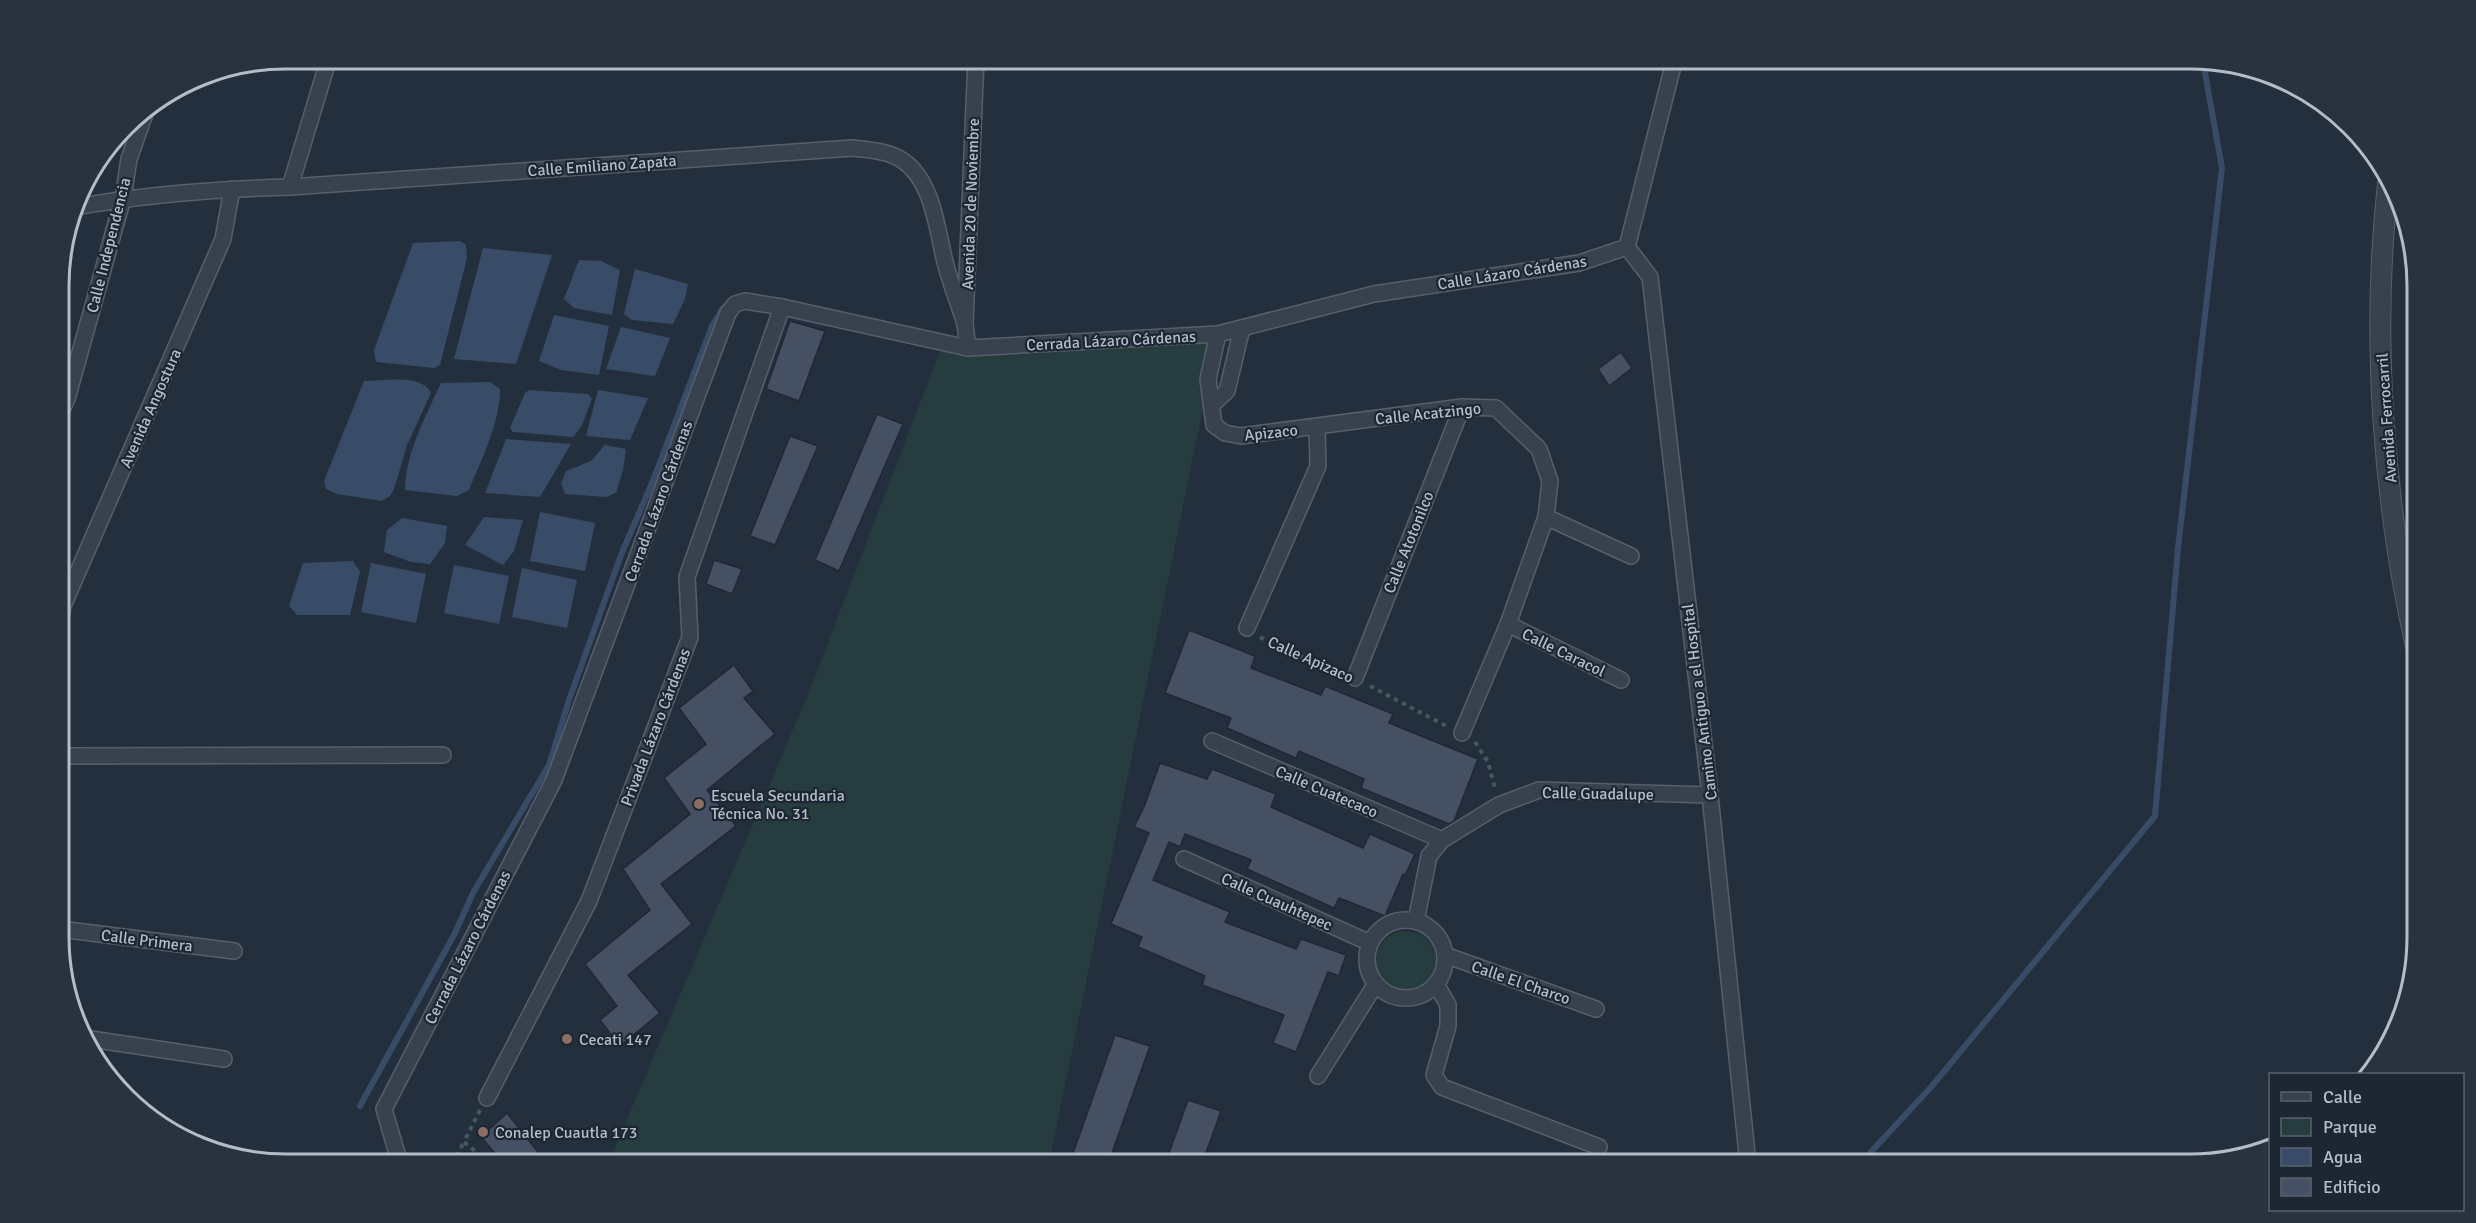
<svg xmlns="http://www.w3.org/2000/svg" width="2476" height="1223" font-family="Signika,sans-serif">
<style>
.green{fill:#263c3f}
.water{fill:#394c67}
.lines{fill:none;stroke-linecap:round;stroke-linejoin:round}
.stream{stroke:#394c67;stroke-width:6}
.building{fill:#455162;stroke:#1f2835;stroke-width:1.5}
.minor-casing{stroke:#565f6c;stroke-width:18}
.tertiary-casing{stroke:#565f6c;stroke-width:22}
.path{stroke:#44595c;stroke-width:4;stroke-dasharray:4.5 4.5;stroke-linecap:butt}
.minor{stroke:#38414e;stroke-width:15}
.tertiary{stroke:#38414e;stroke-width:20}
.education-dot{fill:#8d6e63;stroke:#1d2633;stroke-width:2}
.labels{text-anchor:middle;stroke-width:4.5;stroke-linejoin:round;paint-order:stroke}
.street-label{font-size:16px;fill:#b4bcc9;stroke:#1d2633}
.poi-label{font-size:16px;fill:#b4bcc9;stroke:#1d2633;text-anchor:start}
.rim{fill:none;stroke:#b4bcc9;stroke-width:3}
</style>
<rect width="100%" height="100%" fill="#242f3e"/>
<g class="green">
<path d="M1218,334L1049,1164H608L811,687L943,343Z"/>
<circle cx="1406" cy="961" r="30"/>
</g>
<g class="water">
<path d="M460,241L466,245L467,258L440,365L434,368L376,362L374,350L413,243Z"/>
<path d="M483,248L552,255L516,364L454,359Z"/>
<path d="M579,260L601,261L620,270L612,315L574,308L564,299Z"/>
<path d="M635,269L688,284L685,299L673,324L632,320L624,314Z"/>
<path d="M554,315L609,326L599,375L561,370L539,361Z"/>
<path d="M621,327L670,338L655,376L606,369Z"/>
<path d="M364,381C383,381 422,373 431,393L407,445L394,489L390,496L382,501L337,494L326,489L324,481Z"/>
<path d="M490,382L500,389C500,423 482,458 469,490L457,496L405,490C406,452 425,418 441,383Z"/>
<path d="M529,390L588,394L592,399L581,427L573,437L513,432L510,428L525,393Z"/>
<path d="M598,390L648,398L630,440L586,436Z"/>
<path d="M506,439L571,444L540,497L485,493Z"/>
<path d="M605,445L626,449L623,470L616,493L606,497L565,494L561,483L566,471L591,461Z"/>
<path d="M540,512L595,523L585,571L530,561Z"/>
<path d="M484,517L523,520L514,551L503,565L465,545Z"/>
<path d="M402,518L447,526L445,543L430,564L411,562L384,552L387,530Z"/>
<path d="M353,561L360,572L350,615H297L289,606L303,563Z"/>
<path d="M371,563L426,574L416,623L361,612Z"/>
<path d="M454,565L509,576L499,624L444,613Z"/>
<path d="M522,568L577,580L567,628L512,617Z"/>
</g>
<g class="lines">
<g class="stream">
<path d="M360,1106L454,935L474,891L549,765L569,700L621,555L652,483L712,326L723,308"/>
<path d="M1866,1164L1871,1152L1932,1086L2155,816L2178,548L2222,168L2203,62"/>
</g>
</g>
<g class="building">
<path d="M790,321L825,331L799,401L766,389Z"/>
<path d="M1621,352L1632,368L1609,386L1598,369Z"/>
<path d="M877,414L903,424L839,571L815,560Z"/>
<path d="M790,436L818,446L775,545L750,536Z"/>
<path d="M714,560L742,569L732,594L706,584Z"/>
<path d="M1189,630L1255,656L1251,668L1321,695L1325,686L1393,714L1389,723L1478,759L1454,821L1449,824L1361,788L1364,779L1299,751L1296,758L1227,728L1231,718L1165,693Z"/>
<path d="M734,665L753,691L744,698L775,734L707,790L736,826L661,884L692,924L628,975L660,1013L620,1046L600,1020L617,1006L585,964L650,910L623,869L690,814L664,778L706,744L679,708Z"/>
<path d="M1160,763L1207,779L1212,769L1276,794L1271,807L1363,848L1370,834L1415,854L1405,875L1403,874L1385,916L1339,898L1334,908L1247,869L1251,860L1185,834L1180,847L1169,842L1153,880L1230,912L1225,922L1296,949L1301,939L1346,955L1339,976L1328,972L1296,1052L1273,1043L1284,1015L1202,985L1205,976L1138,947L1142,937L1111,924L1149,833L1134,827L1144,807Z"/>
<path d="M1115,1035L1150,1046L1108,1164H1095L1072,1156Z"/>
<path d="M1188,1100L1221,1111L1202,1164H1165Z"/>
<path d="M507,1113L542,1157L532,1164H504L481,1137Z"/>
</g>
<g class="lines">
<defs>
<g id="minor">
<path d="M290,187L329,58"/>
<path d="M76,207C147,194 218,189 290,187L853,148C868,150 889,151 902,160C934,181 937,232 946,266C951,285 959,304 965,324"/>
<path d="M1627,247L1650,277L1710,795L1748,1164"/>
<path d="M1627,247L1675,58"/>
<path d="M1218,334L1208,379L1214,425L1225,433L1241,436L1462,407L1496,408L1539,449L1550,481L1546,517L1508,624L1462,733"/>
<path d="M968,348L965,324L976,58"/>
<path d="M1212,405L1227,391L1242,328"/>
<path d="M59,416L67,399L123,198L129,159L147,108"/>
<path d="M1546,517L1631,556"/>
<path d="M60,624L63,606L223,239L232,189"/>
<path d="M1508,624L1621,680"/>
<path d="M1247,628L1318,466L1317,427"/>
<path d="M1355,678L1462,407"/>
<path d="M1212,741L1442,840"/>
<path d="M60,756L443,755"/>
<path d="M1184,859L1370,943"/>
<circle cx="1406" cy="959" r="39"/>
<path d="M1416,921L1429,856L1442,840L1499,805L1539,790L1710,795"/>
<path d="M60,929L234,951"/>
<path d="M1445,955L1596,1009"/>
<path d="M1436,984L1448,1005V1026L1434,1075L1442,1087L1599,1147"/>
<path d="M84,1038L224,1059"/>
<path d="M1318,1076L1375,985"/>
<path d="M487,1098L589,901L690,637L687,577L782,307"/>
<path d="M400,1164L384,1109L554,780L728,313L735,304L745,301L782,307L968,348L1218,334L1374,294L1579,263L1627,247"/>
</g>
<path id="tertiary" d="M2388,184C2371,335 2383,503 2417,651"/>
</defs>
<use href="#minor" class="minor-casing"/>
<use href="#tertiary" class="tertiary-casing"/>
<g class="path">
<path d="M1260,637L1277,647L1341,673"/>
<path d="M1370,686L1448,727"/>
<path d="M1475,742L1488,762L1495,789"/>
<path d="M480,1110L464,1142L491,1164"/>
<path d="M452,1164L464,1142"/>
</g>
<use href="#minor" class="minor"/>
<use href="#tertiary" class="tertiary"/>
</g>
<g class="education-dot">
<circle cx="699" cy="804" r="6"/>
<circle cx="567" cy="1039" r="6"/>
<circle cx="483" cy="1132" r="6"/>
</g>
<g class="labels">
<g class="street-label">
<text transform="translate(602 165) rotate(-4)" y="6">Calle Emiliano Zapata</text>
<text transform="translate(970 204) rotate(-88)" y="6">Avenida 20 de Noviembre</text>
<text transform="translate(108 245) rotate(-76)" y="6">Calle Independencia</text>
<text transform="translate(1512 272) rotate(-9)" y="6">Calle Lázaro Cárdenas</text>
<text transform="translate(1111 340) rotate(-3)" y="6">Cerrada Lázaro Cárdenas</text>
<text transform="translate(150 408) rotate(-66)" y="6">Avenida Angostura</text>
<text transform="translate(1428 413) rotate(-6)" y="6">Calle Acatzingo</text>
<text transform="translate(2386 418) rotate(-94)" y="6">Avenida Ferrocarril</text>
<text transform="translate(1271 432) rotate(-6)" y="6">Apizaco</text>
<text transform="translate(658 501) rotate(-70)" y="6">Cerrada Lázaro Cárdenas</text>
<text transform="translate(1408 542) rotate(-68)" y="6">Calle Atotonilco</text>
<text transform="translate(1564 652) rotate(26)" y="6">Calle Caracol</text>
<text transform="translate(1311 659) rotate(24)" y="6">Calle Apizaco</text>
<text transform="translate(1699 702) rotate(-97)" y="6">Camino Antiguo a el Hospital</text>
<text transform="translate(655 727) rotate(-69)" y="6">Privada Lázaro Cárdenas</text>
<text transform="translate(1327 791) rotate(23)" y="6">Calle Cuatecaco</text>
<text transform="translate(1598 793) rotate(1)" y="6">Calle Guadalupe</text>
<text transform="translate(1277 901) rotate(24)" y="6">Calle Cuauhtepec</text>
<text transform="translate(147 940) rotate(7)" y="6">Calle Primera</text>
<text transform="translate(467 947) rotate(-63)" y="6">Cerrada Lázaro Cárdenas</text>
<text transform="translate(1521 982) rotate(19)" y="6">Calle El Charco</text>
</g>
<g class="poi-label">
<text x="711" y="801">Escuela Secundaria<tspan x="711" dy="18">Técnica No. 31</tspan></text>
<text x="579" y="1045">Cecati 147</text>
<text x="495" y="1138">Conalep Cuautla 173</text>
</g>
</g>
<path d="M0 0H2476V1223H0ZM286 69H2190A217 217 0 0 1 2407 286V937A217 217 0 0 1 2190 1154H286A217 217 0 0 1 69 937V286A217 217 0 0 1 286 69Z" fill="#29323f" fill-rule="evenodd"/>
<path class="rim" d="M286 69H2190A217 217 0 0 1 2407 286V937A217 217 0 0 1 2190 1154H286A217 217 0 0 1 69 937V286A217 217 0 0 1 286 69Z"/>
<rect x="2269" y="1073" width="195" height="138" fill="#1d2633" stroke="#59626f" stroke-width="1.5"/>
<rect x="2281" y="1092" width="30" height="9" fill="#38414e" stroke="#59626f" stroke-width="1.5"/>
<text x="2323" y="1103" font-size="18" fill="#b4bcc9">Calle</text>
<rect x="2281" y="1118" width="30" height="18" fill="#263c3f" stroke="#59626f" stroke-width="1.5"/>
<text x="2323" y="1133" font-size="18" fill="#b4bcc9">Parque</text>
<rect x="2281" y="1148" width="30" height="18" fill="#394c67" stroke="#59626f" stroke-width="1.5"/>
<text x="2323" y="1163" font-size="18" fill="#b4bcc9">Agua</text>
<rect x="2281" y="1178" width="30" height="18" fill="#455162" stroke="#59626f" stroke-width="1.5"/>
<text x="2323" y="1193" font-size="18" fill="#b4bcc9">Edificio</text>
</svg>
